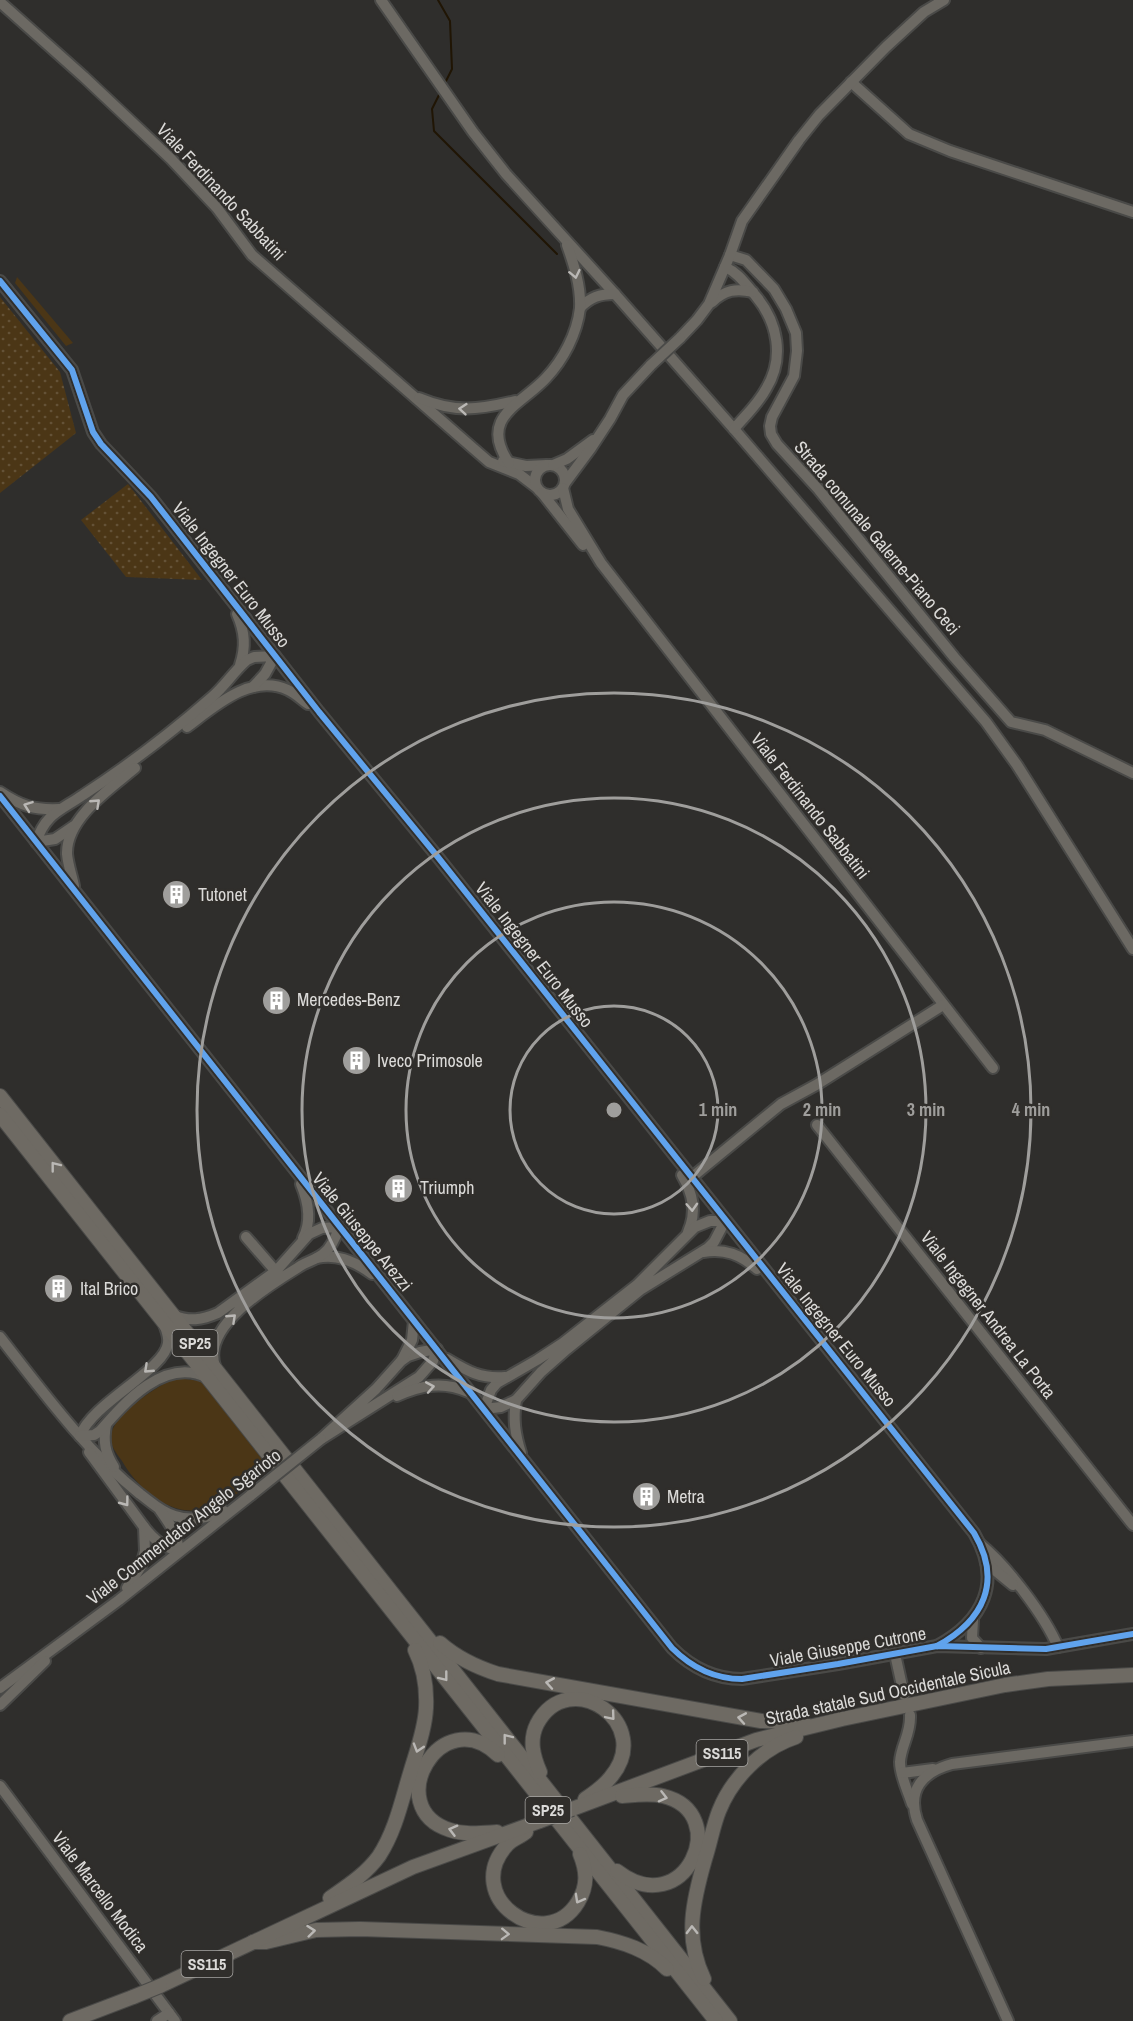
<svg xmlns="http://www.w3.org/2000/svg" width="1133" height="2021" font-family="'Archivo Narrow',sans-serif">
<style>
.grass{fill:url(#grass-dots)}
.green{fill:#4b3616}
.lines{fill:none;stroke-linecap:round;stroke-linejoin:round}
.stream{stroke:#201504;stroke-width:2}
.minor-casing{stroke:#4a4a48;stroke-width:14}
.major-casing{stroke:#4a4a48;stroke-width:16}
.minor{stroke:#6c6963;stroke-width:10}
.major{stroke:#6e6a63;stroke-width:14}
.minor-bridge-casing{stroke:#4a4a48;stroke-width:14;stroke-linecap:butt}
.major-bridge-casing{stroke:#4a4a48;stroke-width:16;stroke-linecap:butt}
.minor-bridge{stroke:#6c6963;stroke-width:10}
.major-bridge{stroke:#6e6a63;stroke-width:14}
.cycleway-casing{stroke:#302e2b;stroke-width:10}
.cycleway{stroke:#60a3ed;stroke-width:6}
.oneway{stroke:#bab8b5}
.ring{fill:none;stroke:#9f9e9c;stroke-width:3}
.labels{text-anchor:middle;stroke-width:5;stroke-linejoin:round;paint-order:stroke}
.shield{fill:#302e2b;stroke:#a8a6a4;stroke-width:1.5}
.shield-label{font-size:16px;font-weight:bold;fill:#dbdad8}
.street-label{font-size:18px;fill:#dbdad8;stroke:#302e2b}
.poi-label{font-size:18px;fill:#dbdad8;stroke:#302e2b;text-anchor:start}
.centre{fill:#9f9e9c;stroke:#302e2b;stroke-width:3}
.ring-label{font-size:18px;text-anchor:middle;font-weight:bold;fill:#9f9e9c;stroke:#302e2b;stroke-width:5;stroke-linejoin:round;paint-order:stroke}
</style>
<defs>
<pattern id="grass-dots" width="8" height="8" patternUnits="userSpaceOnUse" patternTransform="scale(1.5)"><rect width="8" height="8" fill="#4b3616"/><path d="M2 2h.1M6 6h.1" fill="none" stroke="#645237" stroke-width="1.8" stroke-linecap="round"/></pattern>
</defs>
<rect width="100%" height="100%" fill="#2f2e2c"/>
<g class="grass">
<path d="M0,297L60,372L76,433L0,493Z"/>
<path d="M128,484L202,580L126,577L81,520Z"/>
</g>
<g class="green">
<path d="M17,277L73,343L66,346L15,283Z"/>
<path d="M177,1378L201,1381L270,1469C251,1484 223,1507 199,1510C167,1515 136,1486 122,1461C117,1454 110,1446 111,1437C111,1416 159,1384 177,1378Z"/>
</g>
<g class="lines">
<g class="stream">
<path d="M438,0L450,21L452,69L445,83"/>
<path d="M441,91L432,109L434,131L557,254"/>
</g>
<defs>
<g id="minor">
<path d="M381,0L473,132L506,174L615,294L734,429L986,722L1017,765L1133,949"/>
<path d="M0,2L84,77L171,159L217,208L252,255L474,449L489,462L519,474L536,487"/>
<path d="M851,82L909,134L950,151L1133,212"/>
<path d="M730,255L746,260L774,289L786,309L796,333L797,351L794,376L772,417L770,426L771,434L777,444L819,490L954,657L1011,722L1045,730L1133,773"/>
<path d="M725,267C739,273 746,285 755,295C778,322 785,358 766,389C758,404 745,416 734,429"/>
<path d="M0,281L72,370L93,432L101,444L151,497L319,712L437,856L974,1533C1003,1582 983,1621 937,1646"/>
<path d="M712,302C725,290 736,288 753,292"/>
<path d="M580,308C590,297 600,294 615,294"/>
<path d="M680,338L697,320L709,304L730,255L742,221L799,140L819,115L886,47L924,12L944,0"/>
<path d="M419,398C455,413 478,410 515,401"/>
<path d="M503,461L526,466L547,465"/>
<path d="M509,463C478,417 521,405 546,378C563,360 577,334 580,308C581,286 574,265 567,245"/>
<circle cx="550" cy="480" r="15"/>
<path d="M553,465L567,459L593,440"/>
<path d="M565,483L591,448L610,419L623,395L651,365"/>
<path d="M563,488L568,509L601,563L993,1068"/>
<path d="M542,493L583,545"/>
<path d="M237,614C245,632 246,647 240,665"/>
<path d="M187,727C215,706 251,673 288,690C295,693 301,699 308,704"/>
<path d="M0,792C21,806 34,810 59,809"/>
<path d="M0,796L672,1648C692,1668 714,1679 742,1679L838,1664L937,1646L1046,1649L1133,1634"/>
<path d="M74,826L55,839L36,842C46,813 60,811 83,795C129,765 171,733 212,697C225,686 234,671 247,660L254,657L275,656L265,674L253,687"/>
<path d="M74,886C72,876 68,865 67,854C66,818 110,789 135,768"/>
<path d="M817,1125L1133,1525"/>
<path d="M682,1175C693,1194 697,1212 688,1232"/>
<path d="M691,1178L781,1104L816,1085L943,1005"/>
<path d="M301,1184C308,1201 312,1221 303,1238"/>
<path d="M710,1221H725L714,1242L708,1248L640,1290L567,1349L541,1372L516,1400L501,1407L484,1409L491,1390L497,1383L537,1360L563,1343L637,1285L695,1227Z"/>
<path d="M246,1237L279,1275"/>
<path d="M703,1252C725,1248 741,1255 757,1269"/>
<path d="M317,1258C338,1253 356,1262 372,1274"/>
<path d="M173,1315C189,1322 202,1320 218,1313L276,1271L309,1234L322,1228L339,1227C336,1237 331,1248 323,1254C317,1259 309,1261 302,1265C273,1283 201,1325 215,1366"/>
<path d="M0,1337C43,1392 85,1450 140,1494C151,1502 161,1512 175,1516C190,1521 209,1518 224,1511"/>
<path d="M437,1349L433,1361L419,1377L321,1439L376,1389L401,1361L408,1356L420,1352Z"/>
<path d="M447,1359C467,1371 481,1379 505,1377"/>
<path d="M402,1360L412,1340L414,1321"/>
<path d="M397,1396C421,1385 444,1381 468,1392"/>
<path d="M516,1400C513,1419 515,1434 521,1453"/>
<path d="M106,1425C103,1441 105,1453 114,1467"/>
<path d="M80,1436C92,1403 165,1370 168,1343C169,1336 166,1330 164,1324"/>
<path d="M80,1436L94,1435L100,1431C125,1402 165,1356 208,1378"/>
<path d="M89,1452L144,1527L145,1551L141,1566L127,1588"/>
<path d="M144,1527C154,1540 163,1547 179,1551C177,1534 170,1524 160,1510"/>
<path d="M980,1544C1007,1566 1045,1616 1058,1647"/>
<path d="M986,1563L1013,1585"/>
<path d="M973,1620L972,1638L981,1648"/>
<path d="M895,1654L904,1695"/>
<path d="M0,1688L119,1600L251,1495"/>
<path d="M0,1705L45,1661"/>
<path d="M910,1715C911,1734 901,1745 900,1762C900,1776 908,1791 912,1804"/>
<path d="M902,1773L933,1769"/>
<path d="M0,1786L175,2021"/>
<path d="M157,2021L169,2013"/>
<path d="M1008,2021L917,1820C907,1789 923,1772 952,1764L1133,1741"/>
</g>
<g id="major">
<path d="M0,1096L730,2021"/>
<path d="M0,1115L716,2021"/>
<path d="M440,1643C457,1658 476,1667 498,1674L761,1721L804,1722"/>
<path d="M540,1772C533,1756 529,1740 537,1724C569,1664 657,1724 610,1778C603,1787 594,1793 585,1799"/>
<path d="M572,1809L756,1740L842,1719L1005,1685L1048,1679L1133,1675"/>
<path d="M497,1832C481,1833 465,1835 450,1830C380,1808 441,1700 498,1755"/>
<path d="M526,1832C520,1837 512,1839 507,1845C460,1897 545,1956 578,1902C588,1886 587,1871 580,1854"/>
<path d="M617,1871C685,1924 734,1813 663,1796C650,1793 635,1795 622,1796"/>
<path d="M330,1898C347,1886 366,1874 379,1856C396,1830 402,1799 411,1770C417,1750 425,1729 426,1708C427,1687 424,1668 415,1650"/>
<path d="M253,1942H266L316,1930L360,1929L597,1937C623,1942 648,1950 667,1969"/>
<path d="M704,1979C684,1938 693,1901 705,1859C710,1844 713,1826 719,1811C732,1778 762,1748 796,1737"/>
<path d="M160,1986L413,1867L540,1821"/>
<path d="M70,2021L133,1997"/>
</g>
</defs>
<use href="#minor" class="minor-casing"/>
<use href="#major" class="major-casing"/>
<use href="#minor" class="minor"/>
<use href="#major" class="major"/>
<defs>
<g id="minor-bridge">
<path d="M651,365L680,338"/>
<path d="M251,1495L321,1439"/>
</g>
<g id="major-bridge">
<path d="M540,1821L572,1809"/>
<path d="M133,1997L160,1986"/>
</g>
</defs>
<use href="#minor-bridge" class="minor-bridge-casing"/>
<use href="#major-bridge" class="major-bridge-casing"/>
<use href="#minor-bridge" class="minor-bridge"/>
<use href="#major-bridge" class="major-bridge"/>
<defs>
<g id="cycleway">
<path d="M0,281L72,370L93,432L101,444L151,497L319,712L437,856L974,1533C1003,1582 983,1621 937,1646"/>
<path d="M0,796L672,1648C692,1668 714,1679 742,1679L838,1664L937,1646L1046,1649L1133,1634"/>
</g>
</defs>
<use href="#cycleway" class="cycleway-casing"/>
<use href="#cycleway" class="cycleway"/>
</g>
<defs><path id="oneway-chevron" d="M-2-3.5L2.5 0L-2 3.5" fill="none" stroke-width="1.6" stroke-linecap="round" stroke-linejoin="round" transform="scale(1.5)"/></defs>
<g class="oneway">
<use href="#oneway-chevron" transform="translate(575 274) rotate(78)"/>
<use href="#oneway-chevron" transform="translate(463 409) rotate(-175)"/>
<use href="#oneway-chevron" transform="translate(96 803) rotate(-43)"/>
<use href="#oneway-chevron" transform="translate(28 806) rotate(-160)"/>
<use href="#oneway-chevron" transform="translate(55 1166) rotate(-128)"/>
<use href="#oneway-chevron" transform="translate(692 1207) rotate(87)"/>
<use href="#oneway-chevron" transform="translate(232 1318) rotate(-43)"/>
<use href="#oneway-chevron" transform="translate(148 1369) rotate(137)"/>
<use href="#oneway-chevron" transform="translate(430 1387) rotate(-10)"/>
<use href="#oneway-chevron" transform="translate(125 1502) rotate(53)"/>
<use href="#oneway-chevron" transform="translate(444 1677) rotate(52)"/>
<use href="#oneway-chevron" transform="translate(550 1683) rotate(-170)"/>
<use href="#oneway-chevron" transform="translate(611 1716) rotate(50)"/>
<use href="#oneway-chevron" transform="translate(742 1718) rotate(-170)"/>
<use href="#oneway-chevron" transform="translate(507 1738) rotate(-128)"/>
<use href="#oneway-chevron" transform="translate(418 1748) rotate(107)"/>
<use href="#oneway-chevron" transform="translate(663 1797) rotate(14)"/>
<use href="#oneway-chevron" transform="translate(453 1830) rotate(-165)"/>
<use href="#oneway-chevron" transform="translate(579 1899) rotate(119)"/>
<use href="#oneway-chevron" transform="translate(692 1930) rotate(-91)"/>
<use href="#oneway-chevron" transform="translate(311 1931) rotate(-6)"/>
<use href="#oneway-chevron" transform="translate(505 1934) rotate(2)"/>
</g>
<g class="ring">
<circle cx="614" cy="1110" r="104"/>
<circle cx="614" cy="1110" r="208"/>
<circle cx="614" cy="1110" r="312"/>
<circle cx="614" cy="1110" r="417"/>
</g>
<defs>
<symbol id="building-disc" viewBox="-11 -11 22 22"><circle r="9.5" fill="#9f9e9c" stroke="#302e2b"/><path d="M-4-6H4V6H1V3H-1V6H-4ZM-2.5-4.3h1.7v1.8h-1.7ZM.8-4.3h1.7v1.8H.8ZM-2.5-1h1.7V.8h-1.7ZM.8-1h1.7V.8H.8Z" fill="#fff"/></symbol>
</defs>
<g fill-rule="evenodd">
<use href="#building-disc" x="160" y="878" width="33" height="33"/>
<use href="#building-disc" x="260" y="984" width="33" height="33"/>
<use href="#building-disc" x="340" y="1044" width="33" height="33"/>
<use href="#building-disc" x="382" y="1172" width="33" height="33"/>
<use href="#building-disc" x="42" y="1272" width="33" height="33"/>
<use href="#building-disc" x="630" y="1480" width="33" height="33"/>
</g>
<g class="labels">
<g class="shield">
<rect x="172.5" y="1330" width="45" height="26" rx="4.5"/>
<rect x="696.5" y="1740" width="51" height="26" rx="4.5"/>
<rect x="525.5" y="1797" width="45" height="26" rx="4.5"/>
<rect x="181.5" y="1951" width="51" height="26" rx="4.5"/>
</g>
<g class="shield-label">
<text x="195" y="1349">SP25</text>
<text x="722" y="1759">SS115</text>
<text x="548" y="1816">SP25</text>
<text x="207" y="1970">SS115</text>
</g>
<g class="street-label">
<text transform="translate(221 192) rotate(47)" y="6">Viale Ferdinando Sabbatini</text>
<text transform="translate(877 538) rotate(50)" y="6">Strada comunale Galerne-Piano Ceci</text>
<text transform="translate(231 575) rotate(52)" y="6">Viale Ingegner Euro Musso</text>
<text transform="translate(810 806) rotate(52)" y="6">Viale Ferdinando Sabbatini</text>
<text transform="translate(534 955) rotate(52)" y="6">Viale Ingegner Euro Musso</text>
<text transform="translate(362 1232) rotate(51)" y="6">Viale Giuseppe Arezzi</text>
<text transform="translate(988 1315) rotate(52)" y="6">Viale Ingegner Andrea La Porta</text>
<text transform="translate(836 1335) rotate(51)" y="6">Viale Ingegner Euro Musso</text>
<text transform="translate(184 1527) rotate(-38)" y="6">Viale Commendator Angelo Sgarioto</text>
<text transform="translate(848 1647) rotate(-10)" y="6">Viale Giuseppe Cutrone</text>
<text transform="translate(888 1693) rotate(-12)" y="6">Strada statale Sud Occidentale Sicula</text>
<text transform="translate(100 1892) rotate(53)" y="6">Viale Marcello Modica</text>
</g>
<g class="poi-label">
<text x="198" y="901">Tutonet</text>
<text x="297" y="1006">Mercedes-Benz</text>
<text x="377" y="1067">Iveco Primosole</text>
<text x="420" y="1194">Triumph</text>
<text x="80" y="1295">Ital Brico</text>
<text x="667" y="1503">Metra</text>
</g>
</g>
<circle cx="614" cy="1110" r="9" class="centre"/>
<g class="ring-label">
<text x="718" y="1116">1 min</text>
<text x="822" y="1116">2 min</text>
<text x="926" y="1116">3 min</text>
<text x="1031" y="1116">4 min</text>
</g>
</svg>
